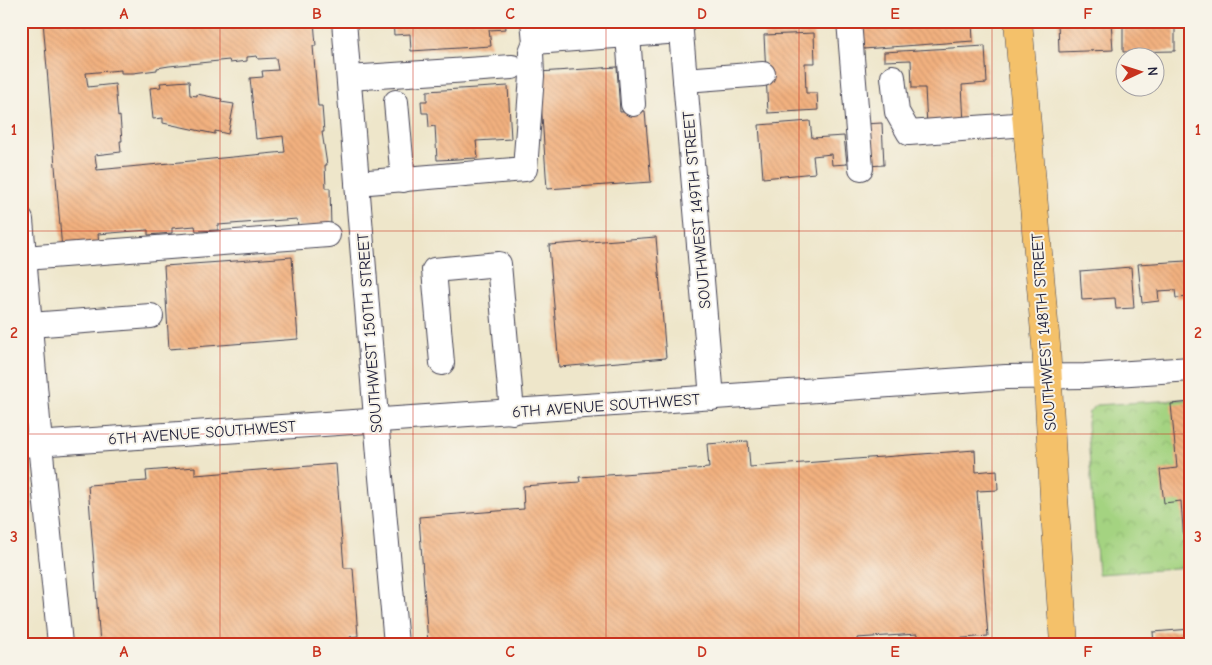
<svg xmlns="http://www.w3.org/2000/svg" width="1212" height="665" font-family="'Comic Neue',sans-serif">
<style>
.park{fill:url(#park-crowns);stroke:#637a5e}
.building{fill:url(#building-back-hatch);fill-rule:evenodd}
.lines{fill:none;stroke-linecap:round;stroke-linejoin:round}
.minor-casing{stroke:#413f50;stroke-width:26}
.major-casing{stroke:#413f50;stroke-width:29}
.minor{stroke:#fff;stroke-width:24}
.major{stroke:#f4c16a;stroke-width:28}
.grid{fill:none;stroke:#c8321e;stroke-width:1;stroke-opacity:0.55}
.labels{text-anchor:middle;stroke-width:4;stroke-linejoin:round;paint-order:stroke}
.street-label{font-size:16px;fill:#22223b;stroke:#f7f3e8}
.neatline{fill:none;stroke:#c8321e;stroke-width:2}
.grid-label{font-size:16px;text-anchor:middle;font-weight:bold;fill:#c8321e}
</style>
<defs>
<pattern id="park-crowns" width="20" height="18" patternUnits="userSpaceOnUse" patternTransform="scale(1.25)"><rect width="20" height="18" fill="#a4d381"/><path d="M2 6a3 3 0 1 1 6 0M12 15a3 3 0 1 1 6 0" fill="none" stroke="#8db570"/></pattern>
<pattern id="building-back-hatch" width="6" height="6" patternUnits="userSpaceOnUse" patternTransform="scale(1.25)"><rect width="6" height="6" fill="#f2b17f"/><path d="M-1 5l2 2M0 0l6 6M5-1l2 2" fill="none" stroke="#cf986f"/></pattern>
</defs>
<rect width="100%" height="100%" fill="#f7f3e8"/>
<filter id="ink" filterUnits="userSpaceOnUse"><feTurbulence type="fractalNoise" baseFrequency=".02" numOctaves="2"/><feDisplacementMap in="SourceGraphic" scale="10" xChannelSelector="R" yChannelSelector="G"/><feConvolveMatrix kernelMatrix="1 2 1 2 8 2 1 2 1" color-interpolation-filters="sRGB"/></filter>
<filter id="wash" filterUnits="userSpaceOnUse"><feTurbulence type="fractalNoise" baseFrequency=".0096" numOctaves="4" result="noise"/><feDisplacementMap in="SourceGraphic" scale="20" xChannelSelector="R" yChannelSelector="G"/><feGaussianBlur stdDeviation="1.12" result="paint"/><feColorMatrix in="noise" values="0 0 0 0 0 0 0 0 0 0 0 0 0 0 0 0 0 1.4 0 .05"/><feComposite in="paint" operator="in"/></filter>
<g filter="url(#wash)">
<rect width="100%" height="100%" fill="#eee6ca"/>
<path class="park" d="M1191,399V568L1098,574L1087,423L1089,412L1097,405Z"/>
<g id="blocks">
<g class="building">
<path d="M43,21H314L316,46H313L318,106H322L324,132H322L327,165H325L326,188H330L331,228L298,226L297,219L218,225V230L196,231L195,226L172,228V233L148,235V230L98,234L99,244L62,250ZM257,56L258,59L276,58L278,70L262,71L263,77L250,78L256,139L283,136L285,152L97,170L95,155L121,152L120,141H122L120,116L118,117L115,84L88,87L86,73L121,70V73H133L157,70V68L169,66L229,60L230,63L247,61V57Z"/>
<path d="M393,21H505L506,29L489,30L491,46L411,51L410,34L394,35Z"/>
<path d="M748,21H821V23L748,29Z"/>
<path d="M861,21H972L973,41L863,49Z"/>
<path d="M1058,21H1111L1113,50L1059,52Z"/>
<path d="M1123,21H1139V26H1158V21H1175V51L1123,52Z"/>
<path d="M1189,30H1191V73H1187Z"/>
<path d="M814,33L815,63H805L806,93H817L818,110L768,113L764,35Z"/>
<path d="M985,46L987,83L962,85L964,124L927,126L925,88H912L911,60L884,61V52Z"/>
<path d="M617,67L620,112L645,111L651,182L547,189L539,72Z"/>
<path d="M189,81L190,95L197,96V94L222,99L221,102L234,104L228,134L215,131V134L163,123V118L153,119L150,88L161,87L160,83Z"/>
<path d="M508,86L511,139L476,141L478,158L437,160L435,126L429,127L428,113H422L421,101H427V91Z"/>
<path d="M810,121L812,138L844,136L847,164L832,165L831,154L813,156L815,173L763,178L759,125Z"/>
<path d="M882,123L884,165L867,166L864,124Z"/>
<path d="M656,237L666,358L559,367L549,245Z"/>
<path d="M292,257L298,339L169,349L164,266Z"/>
<path d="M1186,261L1190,297L1176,298L1175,290L1158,291L1159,301L1142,303L1138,264Z"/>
<path d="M1131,267L1134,308L1116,309L1115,298L1082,300L1080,271Z"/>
<path d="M1191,402V541L1184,542L1181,501L1164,503L1160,470L1177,468L1171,404Z"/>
<path d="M748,441L750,467L975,450L976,472L997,470L998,490L977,491L988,636L918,642L917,634L857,638V644H428L419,517L524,509L523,486L580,482L579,477L709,468L707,444Z"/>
<path d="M336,464L344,568H353L358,636L350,637V644H100L88,485L147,481L146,471L195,467V475Z"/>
<path d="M1191,629V644H1154L1153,632Z"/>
</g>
</g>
</g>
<g filter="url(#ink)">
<use href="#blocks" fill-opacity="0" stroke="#413f50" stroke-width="1"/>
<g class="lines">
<defs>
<g id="minor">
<path d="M344,21L379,455L396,644"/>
<path d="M533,21L535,42L680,31"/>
<path d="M680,21L712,398"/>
<path d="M849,21L861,168"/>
<path d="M628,35L633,104"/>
<path d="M893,77L897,112L909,133L1027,124"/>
<path d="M349,78L512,67"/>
<path d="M685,80L763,74"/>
<path d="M396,102L403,180"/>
<path d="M357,183L525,169L532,76L531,52L535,42"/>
<path d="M21,220L40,444L60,644"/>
<path d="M24,258L328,235"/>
<path d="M30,325L151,316"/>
<path d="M442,363L434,270L499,264L512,412"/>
<path d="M21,445L1006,377L1085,376L1191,369"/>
</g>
<path id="major" d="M1018,21L1046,345L1054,497L1064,644"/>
</defs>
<use href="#minor" class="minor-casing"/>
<use href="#major" class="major-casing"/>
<use href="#minor" class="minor"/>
<use href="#major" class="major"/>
</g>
</g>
<path class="grid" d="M220,21V644M413,21V644M606,21V644M799,21V644M992,21V644M21,231H1191M21,434H1191"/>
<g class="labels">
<g class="street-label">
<text transform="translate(696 210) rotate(-95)" y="6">SOUTHWEST 149TH STREET</text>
<text transform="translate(1043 332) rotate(-94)" y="6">SOUTHWEST 148TH STREET</text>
<text transform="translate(369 333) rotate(-94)" y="6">SOUTHWEST 150TH STREET</text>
<text transform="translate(606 405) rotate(-4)" y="6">6TH AVENUE SOUTHWEST</text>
<text transform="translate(202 432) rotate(-4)" y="6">6TH AVENUE SOUTHWEST</text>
</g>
</g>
<rect width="1212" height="665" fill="none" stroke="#f7f3e8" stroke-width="55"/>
<g transform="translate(1140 72) rotate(86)"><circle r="24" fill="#f7f3e8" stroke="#a29fa3"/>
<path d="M0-4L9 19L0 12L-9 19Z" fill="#c8321e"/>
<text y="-8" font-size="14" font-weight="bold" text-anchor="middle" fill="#22223b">N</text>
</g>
<rect x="28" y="28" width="1156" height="610" class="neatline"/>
<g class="grid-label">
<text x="124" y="19">A</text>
<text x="317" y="19">B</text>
<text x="510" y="19">C</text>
<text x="702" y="19">D</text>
<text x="895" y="19">E</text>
<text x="1088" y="19">F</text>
<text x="14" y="135">1</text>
<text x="1198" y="135">1</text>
<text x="14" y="338">2</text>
<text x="1198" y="338">2</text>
<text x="14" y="542">3</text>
<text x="1198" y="542">3</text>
<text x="124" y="657">A</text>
<text x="317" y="657">B</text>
<text x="510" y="657">C</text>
<text x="702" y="657">D</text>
<text x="895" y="657">E</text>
<text x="1088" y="657">F</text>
</g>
</svg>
